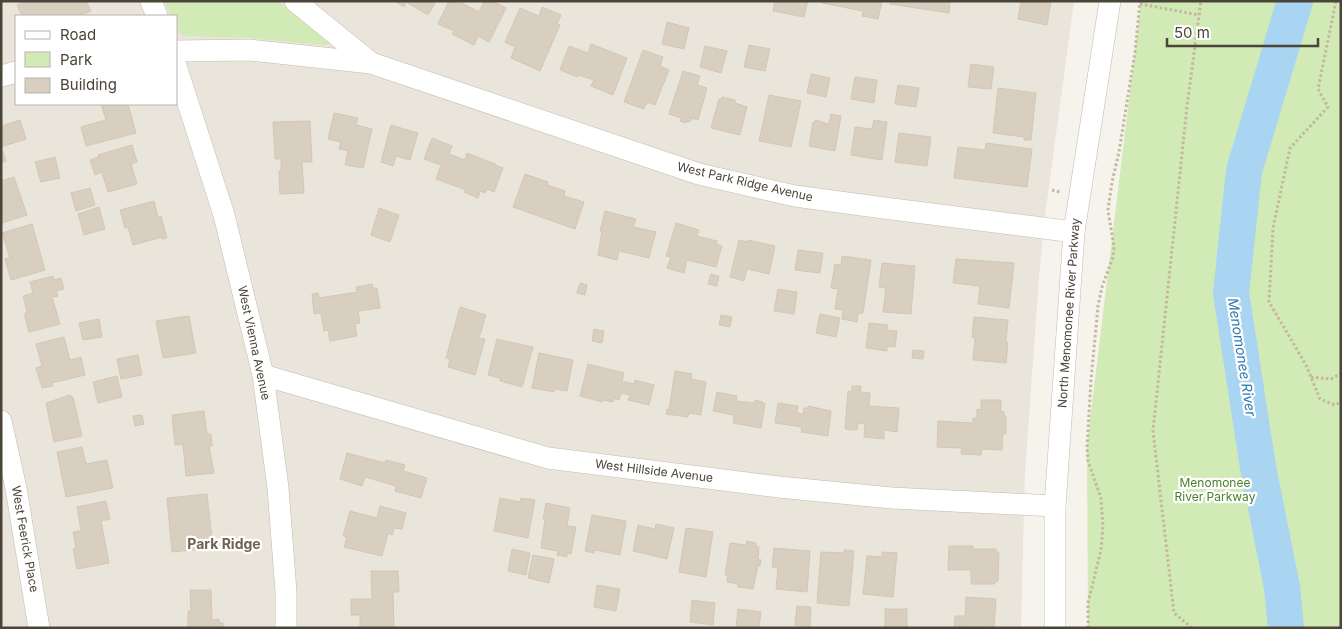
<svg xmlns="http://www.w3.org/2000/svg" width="1342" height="629" font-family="Inter,sans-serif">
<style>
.residential{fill:#eae5da;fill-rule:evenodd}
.green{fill:#d2eab5}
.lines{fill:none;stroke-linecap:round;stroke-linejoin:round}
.river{stroke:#a9d4f2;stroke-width:36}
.building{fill:#d8cfc1;stroke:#d3c7b4}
.minor-casing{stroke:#c2bbae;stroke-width:22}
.path{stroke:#c4b79f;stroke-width:3;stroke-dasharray:2.5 2.5;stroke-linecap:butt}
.minor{stroke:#fff;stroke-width:21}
.labels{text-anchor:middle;stroke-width:4.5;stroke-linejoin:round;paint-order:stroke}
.street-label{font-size:12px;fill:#4b4439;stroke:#fff}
.park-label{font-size:12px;fill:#4a7f2a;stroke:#fff}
.water-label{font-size:14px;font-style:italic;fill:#2e7ab2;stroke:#fff}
.neighbourhood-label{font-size:14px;font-weight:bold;fill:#6e6250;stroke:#fff}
</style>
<rect width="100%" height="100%" fill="#f6f3ec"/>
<path class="residential" d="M1,1H1074L1045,216L1039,277L1025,472L1021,628H1ZM16,16H176V104H16Z"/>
<g class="green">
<path d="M164,1H277L330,39L331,43L325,45L249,38L183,36L176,27V16H171Z"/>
<path d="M1141,1H1341V628H1088L1087,445Z"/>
</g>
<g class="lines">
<path class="river" d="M1286,628L1282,587L1258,467L1231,293L1244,171L1295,1"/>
</g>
<g class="building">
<path d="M24,1H86L91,11L78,16H22L17,5Z"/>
<path d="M395,1H436L428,15L406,2L404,7Z"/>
<path d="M449,1H458L479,12L484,1H492L506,8L489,42L478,36L474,45L452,34L454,31L438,24Z"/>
<path d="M775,1H808L804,17L773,11Z"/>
<path d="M822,1H882L878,19L862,16L863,11L822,3Z"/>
<path d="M890,1H950L949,13L890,4Z"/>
<path d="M1021,1H1051L1047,25L1018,19Z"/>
<path d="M542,7L561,15L557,24L560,25L540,71L511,58L515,47L505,42L520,8L539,16Z"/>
<path d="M667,22L689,28L684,49L662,44Z"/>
<path d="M591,44L627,58L613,95L591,86L594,80L579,75L578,77L560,70L569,46L588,53Z"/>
<path d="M749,45L770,49L765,71L744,67Z"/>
<path d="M705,46L727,51L721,73L700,67Z"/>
<path d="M643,50L663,57L660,66L669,70L655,105L647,102L644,109L624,102Z"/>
<path d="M971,64L994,67L991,89L968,87Z"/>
<path d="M683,71L700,76L697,85L707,88L698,120L692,118L690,122L687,121L686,123L680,121L681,118L669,114Z"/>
<path d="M811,74L830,78L826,97L807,93Z"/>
<path d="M855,77L877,80L874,103L851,99Z"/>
<path d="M898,85L919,88L916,107L895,104Z"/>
<path d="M998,88L1036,93L1031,140H1024V137L993,133Z"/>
<path d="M769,95L801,101L791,147L759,141Z"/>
<path d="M722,97L735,100V103L747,107L740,135L711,128L719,99L721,100Z"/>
<path d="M101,104H128L136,133L86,146L81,127L106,120Z"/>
<path d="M334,113L358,118L356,125L372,129L363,168L345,165L348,151L339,149L341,142L328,139Z"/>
<path d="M831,114L841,116L835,151L809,146L813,122H815V120L829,124Z"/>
<path d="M20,120L26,139L1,147V137L4,136L1,126Z"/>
<path d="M874,120L887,122L882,160L851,155L855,127L872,129Z"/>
<path d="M310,121L312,162H302L304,193L280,194L279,171H281V159H275L273,122Z"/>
<path d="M391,125L418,133L410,160L396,156L393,166L381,162Z"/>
<path d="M899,133L931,137L927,166L895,162Z"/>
<path d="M432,138L452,146L449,154L465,160L467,153L495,164V165L503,168L494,192L487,189L485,193L480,191L478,198L464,192L466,190L436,179L441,165L424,159Z"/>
<path d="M986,143L1032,149L1027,187L954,178L958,147L985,150Z"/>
<path d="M132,145L137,162L131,164L137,184L108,192L102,172L95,175L90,160L99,157L98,155Z"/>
<path d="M1,147L6,161L1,163Z"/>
<path d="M55,157L60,178L41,182L35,162Z"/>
<path d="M525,174L548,182L547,185L565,191L564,196L584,202L575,229L513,207Z"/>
<path d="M14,177L27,215L2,223L1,225V181Z"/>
<path d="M90,188L95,205L76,211L71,193Z"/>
<path d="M154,201L158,217L161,216L167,238L162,239V237L133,245L128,227L125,228L120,210Z"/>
<path d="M99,207L105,229L84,235L78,214Z"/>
<path d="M379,208L399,215L390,242L371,235Z"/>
<path d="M605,211L636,219L633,227L656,232L649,258L619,251L617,260L598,255L602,231H600Z"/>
<path d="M676,223L699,230L697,236L717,241L716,244L722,246L716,267L687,260L684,273L667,268L671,257L666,256Z"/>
<path d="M32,224L45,270L11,280L5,259L10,258L2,233Z"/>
<path d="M739,240L747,242L748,240L775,246L769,274L747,269L744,281L730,277Z"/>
<path d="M798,250L823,253L820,273L795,270Z"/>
<path d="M842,256L871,260L863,313H858L857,322L842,319L843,310L835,309L838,289L831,288L835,264L841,265Z"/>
<path d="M956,259L1014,263L1009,308L978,304L980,286L953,283Z"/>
<path d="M882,263L915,266L911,314L883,312L886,288L879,287Z"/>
<path d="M711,274L719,276L717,286L708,284Z"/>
<path d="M53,276L54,280L61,278L64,289L56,291L58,296L52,297L60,324L29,332L25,317V313L27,312L23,296L33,293L30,282Z"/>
<path d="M580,283L587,285L585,295L577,293Z"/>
<path d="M372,284L373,288H377L380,308L358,311L360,323L355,324L357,336L330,341L328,330L324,331L321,313L314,314L312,294L318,293L319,298L357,292L356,287Z"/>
<path d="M778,289L797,292L794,314L774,311Z"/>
<path d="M460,307L486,315L479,338L485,339L475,375L448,367L450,359L446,358Z"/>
<path d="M820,314L840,318L836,337L816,333Z"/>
<path d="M721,315L732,317L730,327L719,325Z"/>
<path d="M189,316L196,353L163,358L156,321Z"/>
<path d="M974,317L1008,320L1006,342L1008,343L1006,363L973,360L975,338L972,337Z"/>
<path d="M99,319L102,337L83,340L79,323Z"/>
<path d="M869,323L888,325L887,330L897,331L895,347L887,346V351L866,348Z"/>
<path d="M594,329L604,331L602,343L592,341Z"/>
<path d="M64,337L70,360L81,357L85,375L52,383L53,386L42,388L36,368L42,366L36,344Z"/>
<path d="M497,339L533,347L522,387L500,381V378L488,375Z"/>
<path d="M913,350L924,351L923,359L912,358Z"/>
<path d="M539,353L573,360L567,391L555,389L554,392L532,388Z"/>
<path d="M138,355L142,375L121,379L117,359Z"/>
<path d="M588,364L624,373L622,381L634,384L635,380L654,385L649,405L628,400L630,395L621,393L619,400L614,398L613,402L603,400L602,402L580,396Z"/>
<path d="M675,371L692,374L691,379L706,382L701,415L689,413L688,417L666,414L667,409L669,410Z"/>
<path d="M117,376L122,397L98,403L93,382Z"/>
<path d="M852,386H861L860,392L870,393L869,406L899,408L897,432L884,430V439L864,437L865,424L858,423L857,430L845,429L848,391L852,392Z"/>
<path d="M717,392L737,396L736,401L754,403L755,400L763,402V404H765L761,428L733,423L734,415L713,411Z"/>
<path d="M70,395L71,397H73L82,436L54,442L46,403Z"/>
<path d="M981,400H1001V411L1004,412V416H1006V434L1003,433L1002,450L982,449L981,455L961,454L962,448L937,447L938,421L973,423V418L977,419V409L981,410Z"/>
<path d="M778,403L798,406L797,413L803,414L804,408H808V406L831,411L828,436L801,432L802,427L775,423Z"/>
<path d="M204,411L207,434H211L212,446H209L214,473L186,476L183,444L175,445L172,415Z"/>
<path d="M142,415L144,424L135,426L133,416Z"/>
<path d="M82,447L86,464L107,460L113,488L66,497L57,452Z"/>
<path d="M347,453L385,463L386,460L405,465L403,471L427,478L421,498L395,491L396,486L365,477L362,486L340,479Z"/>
<path d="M207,494L213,548L172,552L167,498Z"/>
<path d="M500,498L520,502L521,498L535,500L528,538L494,531Z"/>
<path d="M106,501L110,519L101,521L109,563L77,569L73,549H76L73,532L81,531L77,507Z"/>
<path d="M546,503L570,508L567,526L576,527L571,554L567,553V557L557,555L558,551L541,548L545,519H543Z"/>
<path d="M380,506L406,513L402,529L394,528L392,535L388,533L382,556L344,547L347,537L343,536L350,511L377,518Z"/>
<path d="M592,515L626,521L620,555L595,550L594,553L585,551Z"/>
<path d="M656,524L674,528L667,559L633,551L638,525L655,529Z"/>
<path d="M686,528L713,532L706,577L679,572Z"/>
<path d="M747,541L756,543V546L759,547L758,559L761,560L760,566H758L753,589L738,587V584L727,582L728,575H725L730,543L746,545Z"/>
<path d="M949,546H973V549H996V552H999L998,581L994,584H971V570H948Z"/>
<path d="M774,548L810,551L807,592L776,589L778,568L772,567Z"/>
<path d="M512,549L530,553L526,575L508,571Z"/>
<path d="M844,550L854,551L849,606L817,603L821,552L844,553Z"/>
<path d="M882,552L897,553L893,597L863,594L867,556L882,557Z"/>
<path d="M533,555L554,559L549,583L528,578Z"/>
<path d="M371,571H398L399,592H393L394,628H360V615H351V599H372Z"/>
<path d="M597,585L620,589L616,611L594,607Z"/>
<path d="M190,590H211L212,620L219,619V623H223V628H188V611H191Z"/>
<path d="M966,597L996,599L994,628L954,626L955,616H965Z"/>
<path d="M692,600L715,603L713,625L690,622Z"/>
<path d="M797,606L811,607L810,627L795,625Z"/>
<path d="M738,609L761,612L759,628H736Z"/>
<rect x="885" y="609" width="22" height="19"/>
</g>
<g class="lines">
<defs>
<g id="minor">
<path d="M151,1L157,16"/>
<path d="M295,1L371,63"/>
<path d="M176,51L249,50L371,63L699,174L795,196L884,208L1074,232"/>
<path d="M176,66L224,215L263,375L278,488L286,592V628"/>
<path d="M1,76L16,72"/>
<path d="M263,375L548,458L779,487L892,498L1055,506"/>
<path d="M1,421L16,488L39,628"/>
<path d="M1055,628V506L1074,232L1110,1"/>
</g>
</defs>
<use href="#minor" class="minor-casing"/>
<g class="path">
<path d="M1336,1L1318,89L1328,107L1290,148L1273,228L1269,302L1306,365L1320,399L1335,405L1341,402"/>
<path d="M1140,4L1199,15"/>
<path d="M1052,190L1060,192"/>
<path d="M1311,377L1331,379L1341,373"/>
<path d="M1088,628V603L1101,550L1103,526L1101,498L1088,461L1087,448L1091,380L1098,306L1102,287L1113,257L1114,247L1108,210L1112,182L1119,152L1135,52L1140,1"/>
<path d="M1192,628L1174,613L1153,431L1187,106L1201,1"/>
</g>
<use href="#minor" class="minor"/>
</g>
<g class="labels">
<g class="street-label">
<text transform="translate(745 182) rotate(13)" y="4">West Park Ridge Avenue</text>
<text transform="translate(1069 313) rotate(-86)" y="4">North Menomonee River Parkway</text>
<text transform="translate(254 343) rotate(78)" y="4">West Vienna Avenue</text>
<text transform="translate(654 471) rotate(7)" y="4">West Hillside Avenue</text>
<text transform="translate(25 539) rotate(80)" y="4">West Feerick Place</text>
</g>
<g class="park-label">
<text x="1215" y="487">Menomonee<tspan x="1215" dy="14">River Parkway</tspan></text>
</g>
<g class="water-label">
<text transform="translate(1242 357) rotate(81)" y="5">Menomonee River</text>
</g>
<g class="neighbourhood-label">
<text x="224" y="549">Park Ridge</text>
</g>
</g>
<rect width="1342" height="629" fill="none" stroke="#4b4439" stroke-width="5"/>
<rect x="15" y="15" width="162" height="90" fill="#ffffff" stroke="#b7b4b0"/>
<rect x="25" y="31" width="25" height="8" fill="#ffffff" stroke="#b7b4b0"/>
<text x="60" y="40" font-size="15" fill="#4b4439">Road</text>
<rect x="25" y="52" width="25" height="15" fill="#d2eab5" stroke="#b7b4b0"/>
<text x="60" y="65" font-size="15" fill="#4b4439">Park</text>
<rect x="25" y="78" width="25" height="15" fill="#d8cfc1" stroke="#b7b4b0"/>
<text x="60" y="90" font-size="15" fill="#4b4439">Building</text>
<path d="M1167 38v8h151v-8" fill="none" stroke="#4b4439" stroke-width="2.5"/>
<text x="1174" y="38" font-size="15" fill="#4b4439" stroke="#ffffff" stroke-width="4" paint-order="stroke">50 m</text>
</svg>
